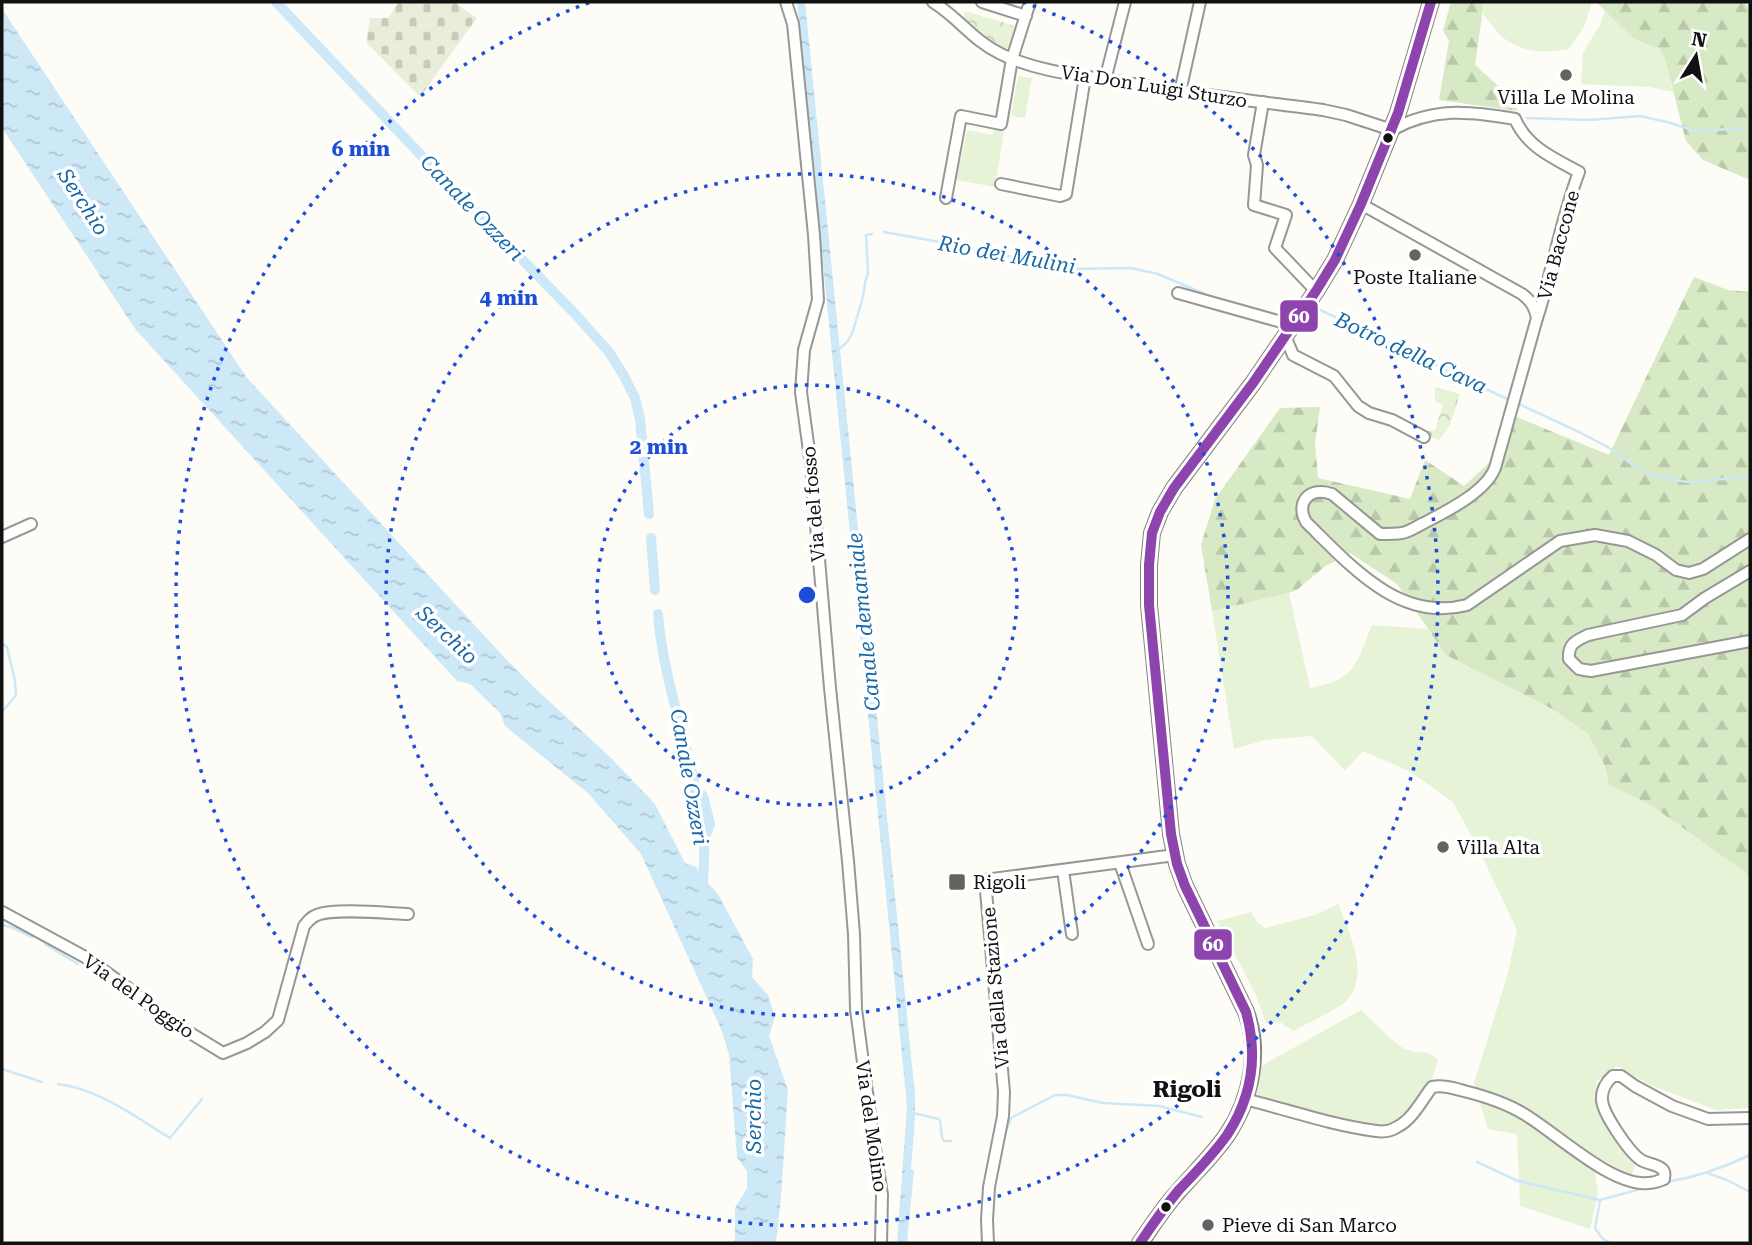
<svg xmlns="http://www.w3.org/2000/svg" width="1752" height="1245" font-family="'Roboto Serif',serif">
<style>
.grass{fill:#e7f3d7}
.forest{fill:url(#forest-firs)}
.cemetery{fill:url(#cemetery-stones)}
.park{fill:url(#park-crowns)}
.water{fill:url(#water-ripples)}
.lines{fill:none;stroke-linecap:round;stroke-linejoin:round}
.stream{stroke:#cde8f7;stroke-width:2.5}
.canal{stroke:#cde8f7;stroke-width:10}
.minor-casing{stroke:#979795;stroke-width:14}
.major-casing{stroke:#858482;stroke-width:18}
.minor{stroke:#fffffe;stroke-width:10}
.major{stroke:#ede9dc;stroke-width:14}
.bus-1-casing{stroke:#fff;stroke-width:16}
.bus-1{stroke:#8e44ad;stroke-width:10}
.ring{fill:none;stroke:#1d4ed8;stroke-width:3.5;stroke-dasharray:3.5 7}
.poi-dot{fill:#646362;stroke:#fff;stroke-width:2.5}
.bus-dot{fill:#111;stroke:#fff;stroke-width:2.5}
.labels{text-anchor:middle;stroke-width:7;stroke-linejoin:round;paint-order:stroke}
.street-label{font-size:19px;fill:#111;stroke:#fff}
.poi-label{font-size:19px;fill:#111;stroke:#fff;text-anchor:start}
.water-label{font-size:21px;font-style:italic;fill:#1768a6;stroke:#fff}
.quarter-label{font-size:23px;font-weight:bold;fill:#111;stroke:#fff}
.centre{fill:#1d4ed8;stroke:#fff;stroke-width:3.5}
.ring-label{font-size:21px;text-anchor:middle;font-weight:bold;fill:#1d4ed8;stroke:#fff;stroke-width:7;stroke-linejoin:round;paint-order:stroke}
.line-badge{stroke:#fff;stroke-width:2.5}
.badge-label{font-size:19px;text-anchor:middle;font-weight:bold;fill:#fff}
</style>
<defs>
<pattern id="forest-firs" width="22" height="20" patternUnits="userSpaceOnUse" patternTransform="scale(1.75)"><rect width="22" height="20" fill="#d8eac5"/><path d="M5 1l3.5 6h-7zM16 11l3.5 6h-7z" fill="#b8c8a8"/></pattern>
<pattern id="cemetery-stones" width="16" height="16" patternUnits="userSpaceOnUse" patternTransform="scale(1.75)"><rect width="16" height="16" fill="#e9eedb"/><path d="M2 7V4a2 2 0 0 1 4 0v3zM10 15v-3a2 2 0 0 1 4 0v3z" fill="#c7cbbb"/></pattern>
<pattern id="park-crowns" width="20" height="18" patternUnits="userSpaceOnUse" patternTransform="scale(1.75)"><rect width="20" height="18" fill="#e7f3d7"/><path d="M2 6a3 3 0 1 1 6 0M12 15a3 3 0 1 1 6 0" fill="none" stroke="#c5cfb8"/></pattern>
<pattern id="water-ripples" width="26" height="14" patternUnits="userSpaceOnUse" patternTransform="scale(1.75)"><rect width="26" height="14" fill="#cde8f7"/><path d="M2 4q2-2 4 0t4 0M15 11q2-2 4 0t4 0" fill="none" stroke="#afc6d3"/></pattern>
</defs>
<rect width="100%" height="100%" fill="#fdfcf7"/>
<g class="grass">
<path d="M1484,2H1592L1584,27L1569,49C1546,53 1524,53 1505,39C1497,33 1490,22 1483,14Z"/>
<path d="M1605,10L1634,39L1660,48L1665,59L1673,92L1649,87L1581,84L1583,53L1600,25Z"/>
<path d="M1018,76L1032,78L1025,118L1011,116Z"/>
<path d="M995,127L1004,131L995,187L956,180L958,161H961L967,130L992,135Z"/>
<path d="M1289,593L1310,688C1356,680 1356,664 1372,625L1428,629L1446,655L1554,710L1588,734L1604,764L1609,785L1651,805L1750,876V1108L1716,1110L1650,1085L1617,1066L1597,1081L1594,1098L1612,1137L1621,1149L1636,1164L1631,1176L1592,1154L1598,1193L1590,1229L1520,1206L1517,1134L1488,1129L1474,1083L1508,973L1517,930L1477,846L1453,802L1409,771L1363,751L1345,771L1312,736L1265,740L1234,749L1212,611Z"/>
<path d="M1338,904C1349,931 1371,976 1346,1001C1337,1010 1306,1024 1293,1031L1280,1022L1266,1023L1255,993L1217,921L1251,912L1257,922L1265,928L1315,915Z"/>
<path d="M1361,1010L1389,1037L1404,1049L1416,1052L1429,1053L1438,1059L1431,1083L1423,1091L1401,1122L1379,1127L1253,1096L1258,1071L1263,1065Z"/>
</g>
<g class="forest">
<path d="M1451,2H1484L1475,65L1505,92L1518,111L1439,100L1449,41L1443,30Z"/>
<path d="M1596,2H1743L1750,7V180L1703,160L1686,141L1665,59L1660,49L1634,39Z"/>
<path d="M1694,277L1728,290L1750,292V876L1651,805L1609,785L1604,764L1588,734L1554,710L1446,655L1397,584L1350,553L1324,567L1298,589L1289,593L1212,611L1201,545L1215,499L1280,408L1320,407L1315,443L1318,478L1410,499L1425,460L1464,486L1492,460L1507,413L1609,455Z"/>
</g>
<path class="cemetery" d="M399,2H454L477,18L420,97L366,42L370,18H388Z"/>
<g class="park">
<path d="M965,11L1015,26L1008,48C992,48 975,30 963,18Z"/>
<path d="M1435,387L1460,394L1450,425L1439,440L1421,432L1435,430L1443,405L1435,401Z"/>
</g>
<g class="water">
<path d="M797,2H805L915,1095V1117L911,1169L914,1170L907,1243H897L907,1106Z"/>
<path d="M2,9L247,378L502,655L539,692L609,756L655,804L685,863L696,867L703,878L718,894L753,959L752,977L768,995L775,1017L769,1036L788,1090L781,1197L776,1243H733L735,1239V1208L747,1188V1171L737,1157L729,1055L722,1031L641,854L588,793L505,726L500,713L470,684L457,681L136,330L2,128Z"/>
</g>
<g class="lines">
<g class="stream">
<path d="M1527,118L1590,120L1640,116L1667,122L1696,131L1750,128"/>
<path d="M884,232L962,246L1068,269L1131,268L1158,274L1212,297"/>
<path d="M1316,308L1507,399"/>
<path d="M838,350L847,342L852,334L863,297L865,283L868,273L866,235L872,234"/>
<path d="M1519,404L1579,432L1615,451L1630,463L1649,473L1664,478L1687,482L1750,477"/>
<path d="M2,643L7,647L15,681L16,695L2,712"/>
<path d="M2,925L11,927L32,937"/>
<path d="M45,944L78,964"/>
<path d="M2,1069L42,1082"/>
<path d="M58,1084C99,1089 135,1117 170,1138L202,1099"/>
<path d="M913,1113L939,1119C943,1126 939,1135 944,1141H951"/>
<path d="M1006,1132L1011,1118L1055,1095H1067L1103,1103L1159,1106L1202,1117"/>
<path d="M1477,1162L1518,1181L1600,1200L1644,1188"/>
<path d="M1707,1173L1727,1180L1750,1192"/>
<path d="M1667,1182C1697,1177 1723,1168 1750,1155"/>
<path d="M1600,1201L1595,1228L1602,1238L1610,1243"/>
</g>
<g class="canal">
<path d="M276,2L437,172L578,317L609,352L624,376L635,398L640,419L649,514"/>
<path d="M651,538L655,590"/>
<path d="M658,614C664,690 696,763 704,840C705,855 703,872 703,888"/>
<path d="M695,790L703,796L710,824L704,840"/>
</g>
<defs>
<g id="minor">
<path d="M786,2L793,24L814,235L818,300L804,350L801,392L811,466L830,688L848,861L854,934L856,1009L869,1108L882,1195L881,1243"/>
<path d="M933,2C959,18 972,40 1001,54C1036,71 1077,75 1115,81C1184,93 1254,101 1323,110L1346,115L1392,130C1433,107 1469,111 1515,119C1527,147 1553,158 1579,172C1561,219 1553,270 1537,318"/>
<path d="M982,2L1026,16"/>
<path d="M1105,80L1125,2"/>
<path d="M1180,92L1200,2"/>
<path d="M1263,102L1254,155L1257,165L1254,205L1286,215L1275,248L1316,291"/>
<path d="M1001,184L1060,196L1066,194L1085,77"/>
<path d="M946,198L961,116L1001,124L1012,59L1030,2"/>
<path d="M1361,204L1522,294C1531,301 1535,307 1537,318L1495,468C1485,493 1445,512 1422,524C1416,527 1409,532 1402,533C1395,534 1387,534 1380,534L1332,494C1310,486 1295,502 1306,522C1350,565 1399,623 1467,605L1560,541L1595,535L1628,541L1656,555L1676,570L1689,573L1703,569L1750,539"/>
<path d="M1178,293L1292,325"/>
<path d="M1285,336L1293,355L1334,376L1358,406L1369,413L1392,420L1424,437"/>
<path d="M2,537L31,524"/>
<path d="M1750,571L1705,598L1682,615L1588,635C1576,641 1568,643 1569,659L1579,669L1591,671L1750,641"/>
<path d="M1120,863L1148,944"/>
<path d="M1063,870L1072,934"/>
<path d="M2,912L85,957L128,988L164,1017L223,1053L247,1043L265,1032L278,1020L304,926C308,921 311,917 317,915C335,908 386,913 408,914"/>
<path d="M1245,1099C1288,1110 1332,1125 1376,1131C1383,1132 1391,1131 1397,1127C1412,1120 1422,1100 1432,1087C1443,1085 1453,1088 1464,1091C1484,1096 1506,1103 1524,1114C1555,1132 1612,1187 1648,1183C1653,1183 1659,1181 1664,1179C1664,1175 1666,1172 1662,1169C1657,1164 1647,1164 1641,1160C1629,1152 1603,1114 1602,1100C1601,1090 1607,1081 1613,1076H1621L1635,1086L1672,1106L1708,1119L1750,1118"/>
<path d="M988,1243L987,1220L989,1187L1003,1116L1004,1092L985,880L1175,855"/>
</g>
<path id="major" d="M1140,1243C1150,1229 1160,1213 1171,1200C1189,1178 1211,1158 1227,1135C1251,1099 1261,1052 1246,1012L1185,886L1177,864L1171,834L1149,605V565L1152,533L1160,512L1174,488L1253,383L1316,291L1335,260L1361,204L1398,113L1431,2"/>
</defs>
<use href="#minor" class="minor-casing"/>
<use href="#major" class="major-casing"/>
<use href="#minor" class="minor"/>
<use href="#major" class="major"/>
<defs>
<path id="bus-1" d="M1140,1243C1152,1225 1164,1208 1178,1191C1195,1173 1213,1155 1227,1135C1252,1097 1258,1055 1246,1012L1185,886L1177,864L1171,834L1149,605V565L1152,533L1160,512L1174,488L1253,383L1316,291L1335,260L1361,204L1398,113L1431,2"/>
</defs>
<use href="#bus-1" class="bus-1-casing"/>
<use href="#bus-1" class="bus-1"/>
</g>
<g class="ring">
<circle cx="807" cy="595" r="210"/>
<circle cx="807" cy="595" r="421"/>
<path d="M1023 2A631 631 0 1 1 591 2"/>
</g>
<g class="poi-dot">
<circle cx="1566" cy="75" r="7"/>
<circle cx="1415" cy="255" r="7"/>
<circle cx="1443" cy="847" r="7"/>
<rect x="948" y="873" width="18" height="18" rx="3.5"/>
<circle cx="1208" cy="1225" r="7"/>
</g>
<g class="bus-dot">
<circle cx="1388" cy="138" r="6"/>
<circle cx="1166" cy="1207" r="6"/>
</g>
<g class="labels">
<g class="street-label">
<text transform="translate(1154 86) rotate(9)" y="7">Via Don Luigi Sturzo</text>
<text transform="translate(1558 245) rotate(-75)" y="7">Via Baccone</text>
<text transform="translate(813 504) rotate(-95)" y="7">Via del fosso</text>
<text transform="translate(995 988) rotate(-95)" y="7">Via della Stazione</text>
<text transform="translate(139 996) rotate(35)" y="7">Via del Poggio</text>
<text transform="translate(872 1126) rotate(82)" y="7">Via del Molino</text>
</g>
<g class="poi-label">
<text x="1566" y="104" text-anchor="middle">Villa Le Molina</text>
<text x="1415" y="284" text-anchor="middle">Poste Italiane</text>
<text x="1457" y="854">Villa Alta</text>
<text x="973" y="889">Rigoli</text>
<text x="1222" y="1232">Pieve di San Marco</text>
</g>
<g class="water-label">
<text transform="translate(83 202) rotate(57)" y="7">Serchio</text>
<text transform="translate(472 208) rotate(46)" y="7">Canale Ozzeri</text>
<text transform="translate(1007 255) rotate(10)" y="7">Rio dei Mulini</text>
<text transform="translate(1411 353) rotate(25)" y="7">Botro della Cava</text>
<text transform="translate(864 622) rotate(-96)" y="7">Canale demaniale</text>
<text transform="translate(447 635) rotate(43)" y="7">Serchio</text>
<text transform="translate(689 777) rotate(80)" y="7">Canale Ozzeri</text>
<text transform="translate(754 1116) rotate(-90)" y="7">Serchio</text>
</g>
<g class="quarter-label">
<text x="1187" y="1097">Rigoli</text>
</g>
</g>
<circle cx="807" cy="595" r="10" class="centre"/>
<g class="ring-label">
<text x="361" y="156">6 min</text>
<text x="509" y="305">4 min</text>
<text x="659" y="454">2 min</text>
</g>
<g class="line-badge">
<rect x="1279" y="299" width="40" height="34" rx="7" fill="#8e44ad"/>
<rect x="1193" y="928" width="40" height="33" rx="7" fill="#8e44ad"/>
</g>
<g class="badge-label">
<text x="1299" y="323">60</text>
<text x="1213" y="951">60</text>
</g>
<rect width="1752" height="1245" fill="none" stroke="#111111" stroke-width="7"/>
<g transform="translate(1696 56) rotate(11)" stroke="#ffffff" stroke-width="5" paint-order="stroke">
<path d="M0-5L12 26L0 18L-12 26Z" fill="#111111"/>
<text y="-10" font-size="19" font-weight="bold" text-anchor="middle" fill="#111111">N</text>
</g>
</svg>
